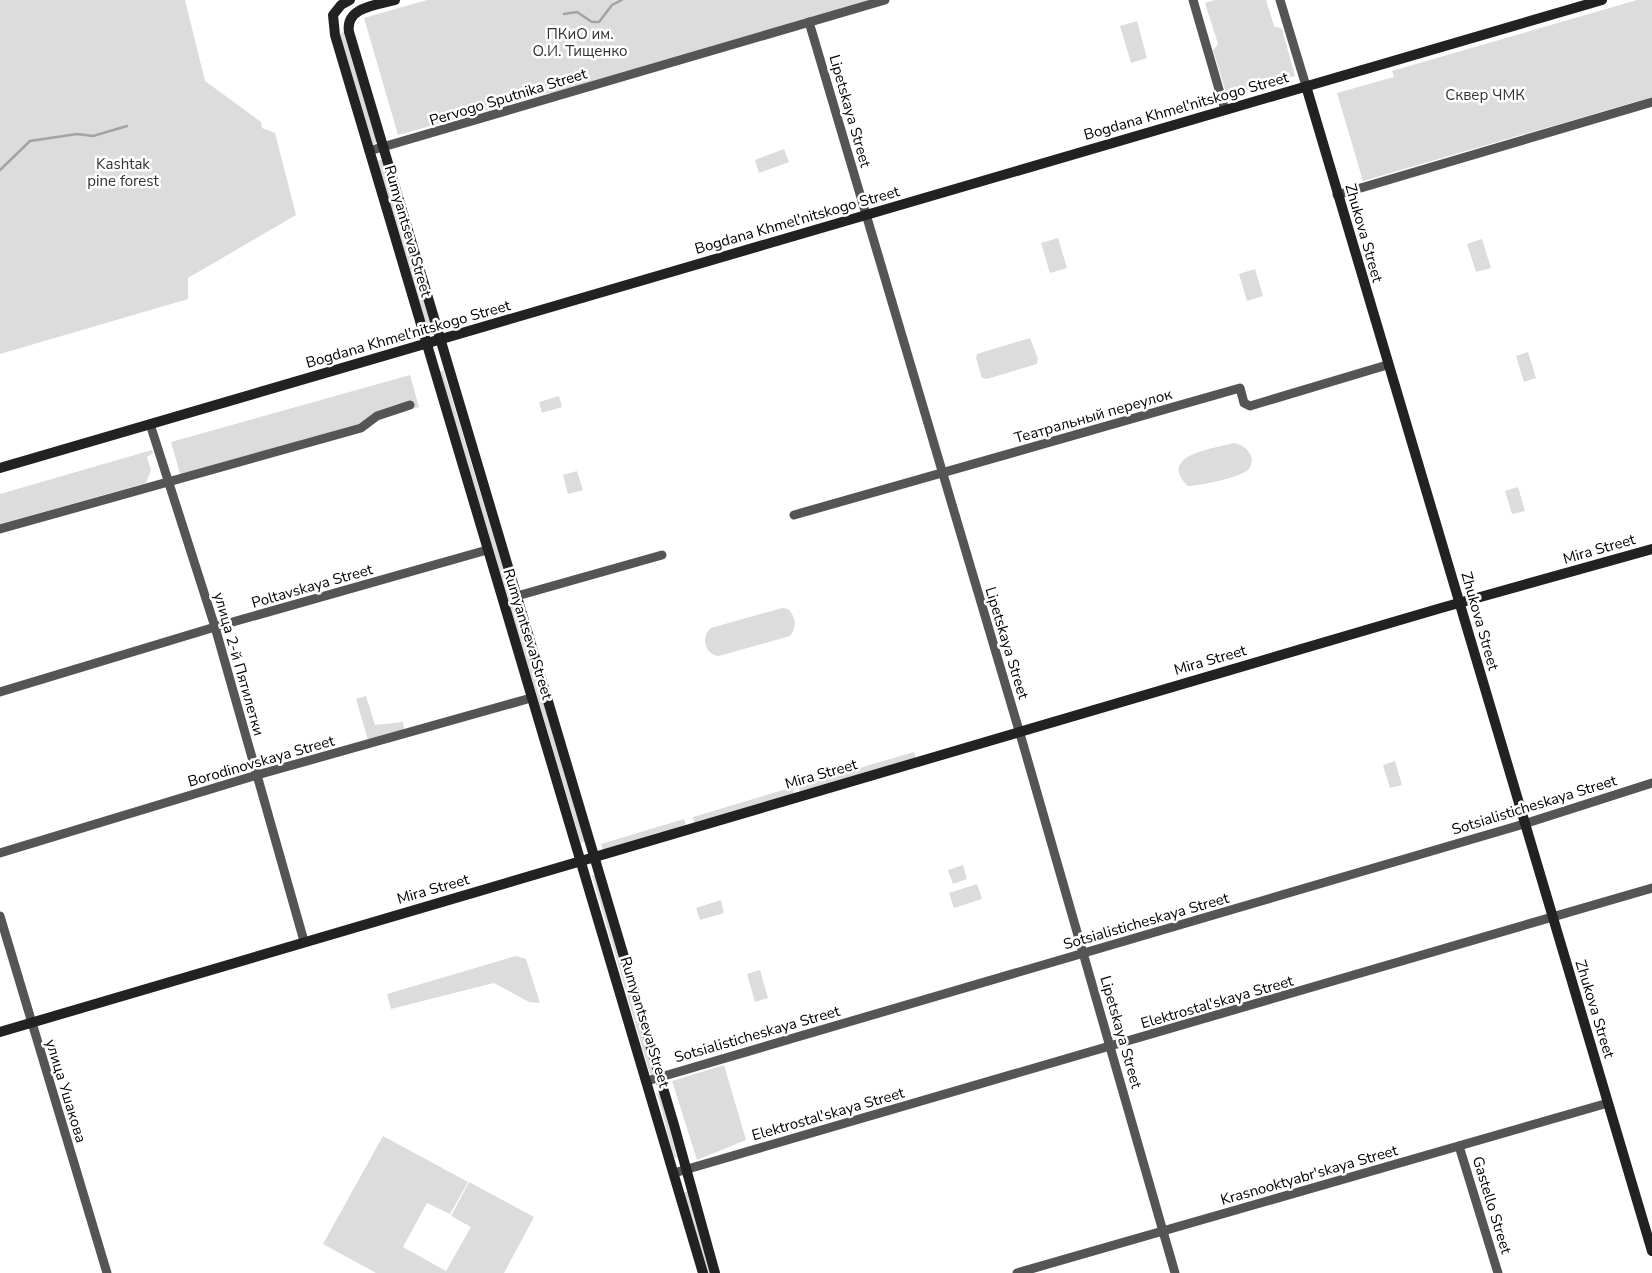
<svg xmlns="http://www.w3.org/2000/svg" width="1652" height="1273" font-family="'Nunito Sans',sans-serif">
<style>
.green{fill:#dcdcdc}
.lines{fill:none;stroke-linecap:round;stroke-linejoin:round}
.stream{stroke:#a3a3a3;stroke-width:2.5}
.street{stroke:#555;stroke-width:9}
.secondary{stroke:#222;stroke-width:10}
.labels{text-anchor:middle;stroke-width:5;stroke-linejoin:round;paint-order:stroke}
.park-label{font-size:15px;fill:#333;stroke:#fff}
.street-label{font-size:15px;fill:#000;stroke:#fff}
</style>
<rect width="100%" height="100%" fill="#fff"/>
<g class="green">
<path d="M0,0H185L205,81L261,122L262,128L275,133L296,215L188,278V299L0,354Z"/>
<path d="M427,0H869L557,94L549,93L398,135L364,18Z"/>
<path d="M1215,0H1266L1274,26L1282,29L1295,76L1227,96L1213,50L1218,44L1205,3Z"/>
<path d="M1637,0H1652V97L1363,181L1337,93L1394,77L1392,71Z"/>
<path d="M1137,21L1147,58L1131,63L1120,26Z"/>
<path d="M343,31L377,142L373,145L340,34Z"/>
<path d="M784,149L789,162L759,173L755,160Z"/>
<path d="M377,160H382L433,329L428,331Z"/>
<path d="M1058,238L1067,268L1050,273L1041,243Z"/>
<path d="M1482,239L1491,268L1476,272L1467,244Z"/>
<path d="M1255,269L1263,296L1247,301L1239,274Z"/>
<path d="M1030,338L1038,359L1037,364L987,379L982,378L976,358L977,354Z"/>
<path d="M1528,352L1536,378L1524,382L1516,356Z"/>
<path d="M443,369L585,841L581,843L440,373Z"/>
<path d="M410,375L419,407L180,474L171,442Z"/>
<path d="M559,396L562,407L542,413L539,402Z"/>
<path d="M1233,443C1245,444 1259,458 1248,470C1241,477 1199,486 1188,486C1157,455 1213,449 1233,443Z"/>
<path d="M152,450L153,453L147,457L151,470L146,483L0,524V494Z"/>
<path d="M577,471L583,490L568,494L563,475Z"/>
<path d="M1518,487L1525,511L1512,514L1505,491Z"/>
<path d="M782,608L788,609C796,617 797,627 790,636L719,656C705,655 700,637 711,628Z"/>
<path d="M366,696L375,725L403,722L404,730L368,740L356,699Z"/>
<path d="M914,752L916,758L800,792L798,786Z"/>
<path d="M1395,761L1402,785L1390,788L1383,765Z"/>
<path d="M793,787L794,794L694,823L693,817Z"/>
<path d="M684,819L686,826L603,851L601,844Z"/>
<path d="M963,865L967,879L953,884L948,870Z"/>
<path d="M592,875H595L654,1073L652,1075L650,1074Z"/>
<path d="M977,884L982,899L954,908L949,893Z"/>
<path d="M721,900L724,913L700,920L696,908Z"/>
<path d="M516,956L526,959L540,1003L529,1002L494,983L391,1009L387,994Z"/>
<path d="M760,970L768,998L755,1002L747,974Z"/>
<path d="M724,1065L746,1140L697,1160L672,1081Z"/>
<path d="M657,1093L660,1094L677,1158L674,1157Z"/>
<path d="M383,1136L468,1182L450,1214L427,1203L403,1247L446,1271L471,1227L451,1216L469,1182L534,1217L504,1273H376L323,1244Z"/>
<path d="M688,1191L711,1273H706L683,1193Z"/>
</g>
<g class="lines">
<g class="stream">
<path d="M564,14L577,12L592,22H599L612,5L622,0"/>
<path d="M0,170L30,141L77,134L93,136L127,126"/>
</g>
<g class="street">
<path d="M1193,0L1225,110"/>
<path d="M1280,0L1306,86"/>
<path d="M809,22L1023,744L1175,1273"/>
<path d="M369,151L885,0"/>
<path d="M1337,195L1652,102"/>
<path d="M150,424L215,627L304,941"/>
<path d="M794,515L1240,388L1244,403L1250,406L1387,365"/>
<path d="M0,529L361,428L377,416L410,405"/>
<path d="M517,596L662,555"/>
<path d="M0,692L215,627L487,550"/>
<path d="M0,853L257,775L531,698"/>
<path d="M0,916L107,1273"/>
<path d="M647,1081L1524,824L1652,783"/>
<path d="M1459,1146L1498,1273"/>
<path d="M674,1173L1652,888"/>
<path d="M1017,1273L1608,1103"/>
</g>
<g class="secondary">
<path d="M350,0L341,5L333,15L335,35L703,1273"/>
<path d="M395,0C377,5 345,7 349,32L674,1125L715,1273"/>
<path d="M1306,86L1652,1251"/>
<path d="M0,468L1602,0"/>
<path d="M0,1032L1441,608L1652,549"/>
</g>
</g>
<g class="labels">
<g class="park-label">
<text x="580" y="39">ПКиО им.<tspan x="580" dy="17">О.И. Тищенко</tspan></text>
<text x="1485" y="100">Сквер ЧМК</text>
<text x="123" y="169">Kashtak<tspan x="123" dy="17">pine forest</tspan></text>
</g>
<g class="street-label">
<text transform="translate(508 97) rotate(-17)" y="5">Pervogo Sputnika Street</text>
<text transform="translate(1186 106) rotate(-16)" y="5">Bogdana Khmel'nitskogo Street</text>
<text transform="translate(850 111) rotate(74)" y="5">Lipetskaya Street</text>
<text transform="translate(797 220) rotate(-16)" y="5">Bogdana Khmel'nitskogo Street</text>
<text transform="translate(408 231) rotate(74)" y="5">Rumyantseva Street</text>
<text transform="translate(1364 233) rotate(74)" y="5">Zhukova Street</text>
<text transform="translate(408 334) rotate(-16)" y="5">Bogdana Khmel'nitskogo Street</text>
<text transform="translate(1093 416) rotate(-16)" y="5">Театральный переулок</text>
<text transform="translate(1599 549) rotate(-16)" y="5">Mira Street</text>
<text transform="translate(312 586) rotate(-16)" y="5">Poltavskaya Street</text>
<text transform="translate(1480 621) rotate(74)" y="5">Zhukova Street</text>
<text transform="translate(528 634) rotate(73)" y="5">Rumyantseva Street</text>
<text transform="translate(1007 643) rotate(73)" y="5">Lipetskaya Street</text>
<text transform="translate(1210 660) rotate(-16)" y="5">Mira Street</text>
<text transform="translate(239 664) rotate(74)" y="5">улица 2-й Пятилетки</text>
<text transform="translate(261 761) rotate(-16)" y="5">Borodinovskaya Street</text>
<text transform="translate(821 774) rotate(-16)" y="5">Mira Street</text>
<text transform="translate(1534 805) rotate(-17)" y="5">Sotsialisticheskaya Street</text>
<text transform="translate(433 889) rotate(-16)" y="5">Mira Street</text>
<text transform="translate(1146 921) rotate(-16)" y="5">Sotsialisticheskaya Street</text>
<text transform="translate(1217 1002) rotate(-16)" y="5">Elektrostal'skaya Street</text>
<text transform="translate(1595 1009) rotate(73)" y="5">Zhukova Street</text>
<text transform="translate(645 1022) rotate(73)" y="5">Rumyantseva Street</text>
<text transform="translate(1121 1032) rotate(74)" y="5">Lipetskaya Street</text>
<text transform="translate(757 1034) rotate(-16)" y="5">Sotsialisticheskaya Street</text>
<text transform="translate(66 1091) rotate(73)" y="5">улица Ушакова</text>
<text transform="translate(828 1114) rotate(-16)" y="5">Elektrostal'skaya Street</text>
<text transform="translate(1309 1175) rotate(-16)" y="5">Krasnooktyabr'skaya Street</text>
<text transform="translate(1492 1205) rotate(73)" y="5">Gastello Street</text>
</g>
</g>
</svg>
